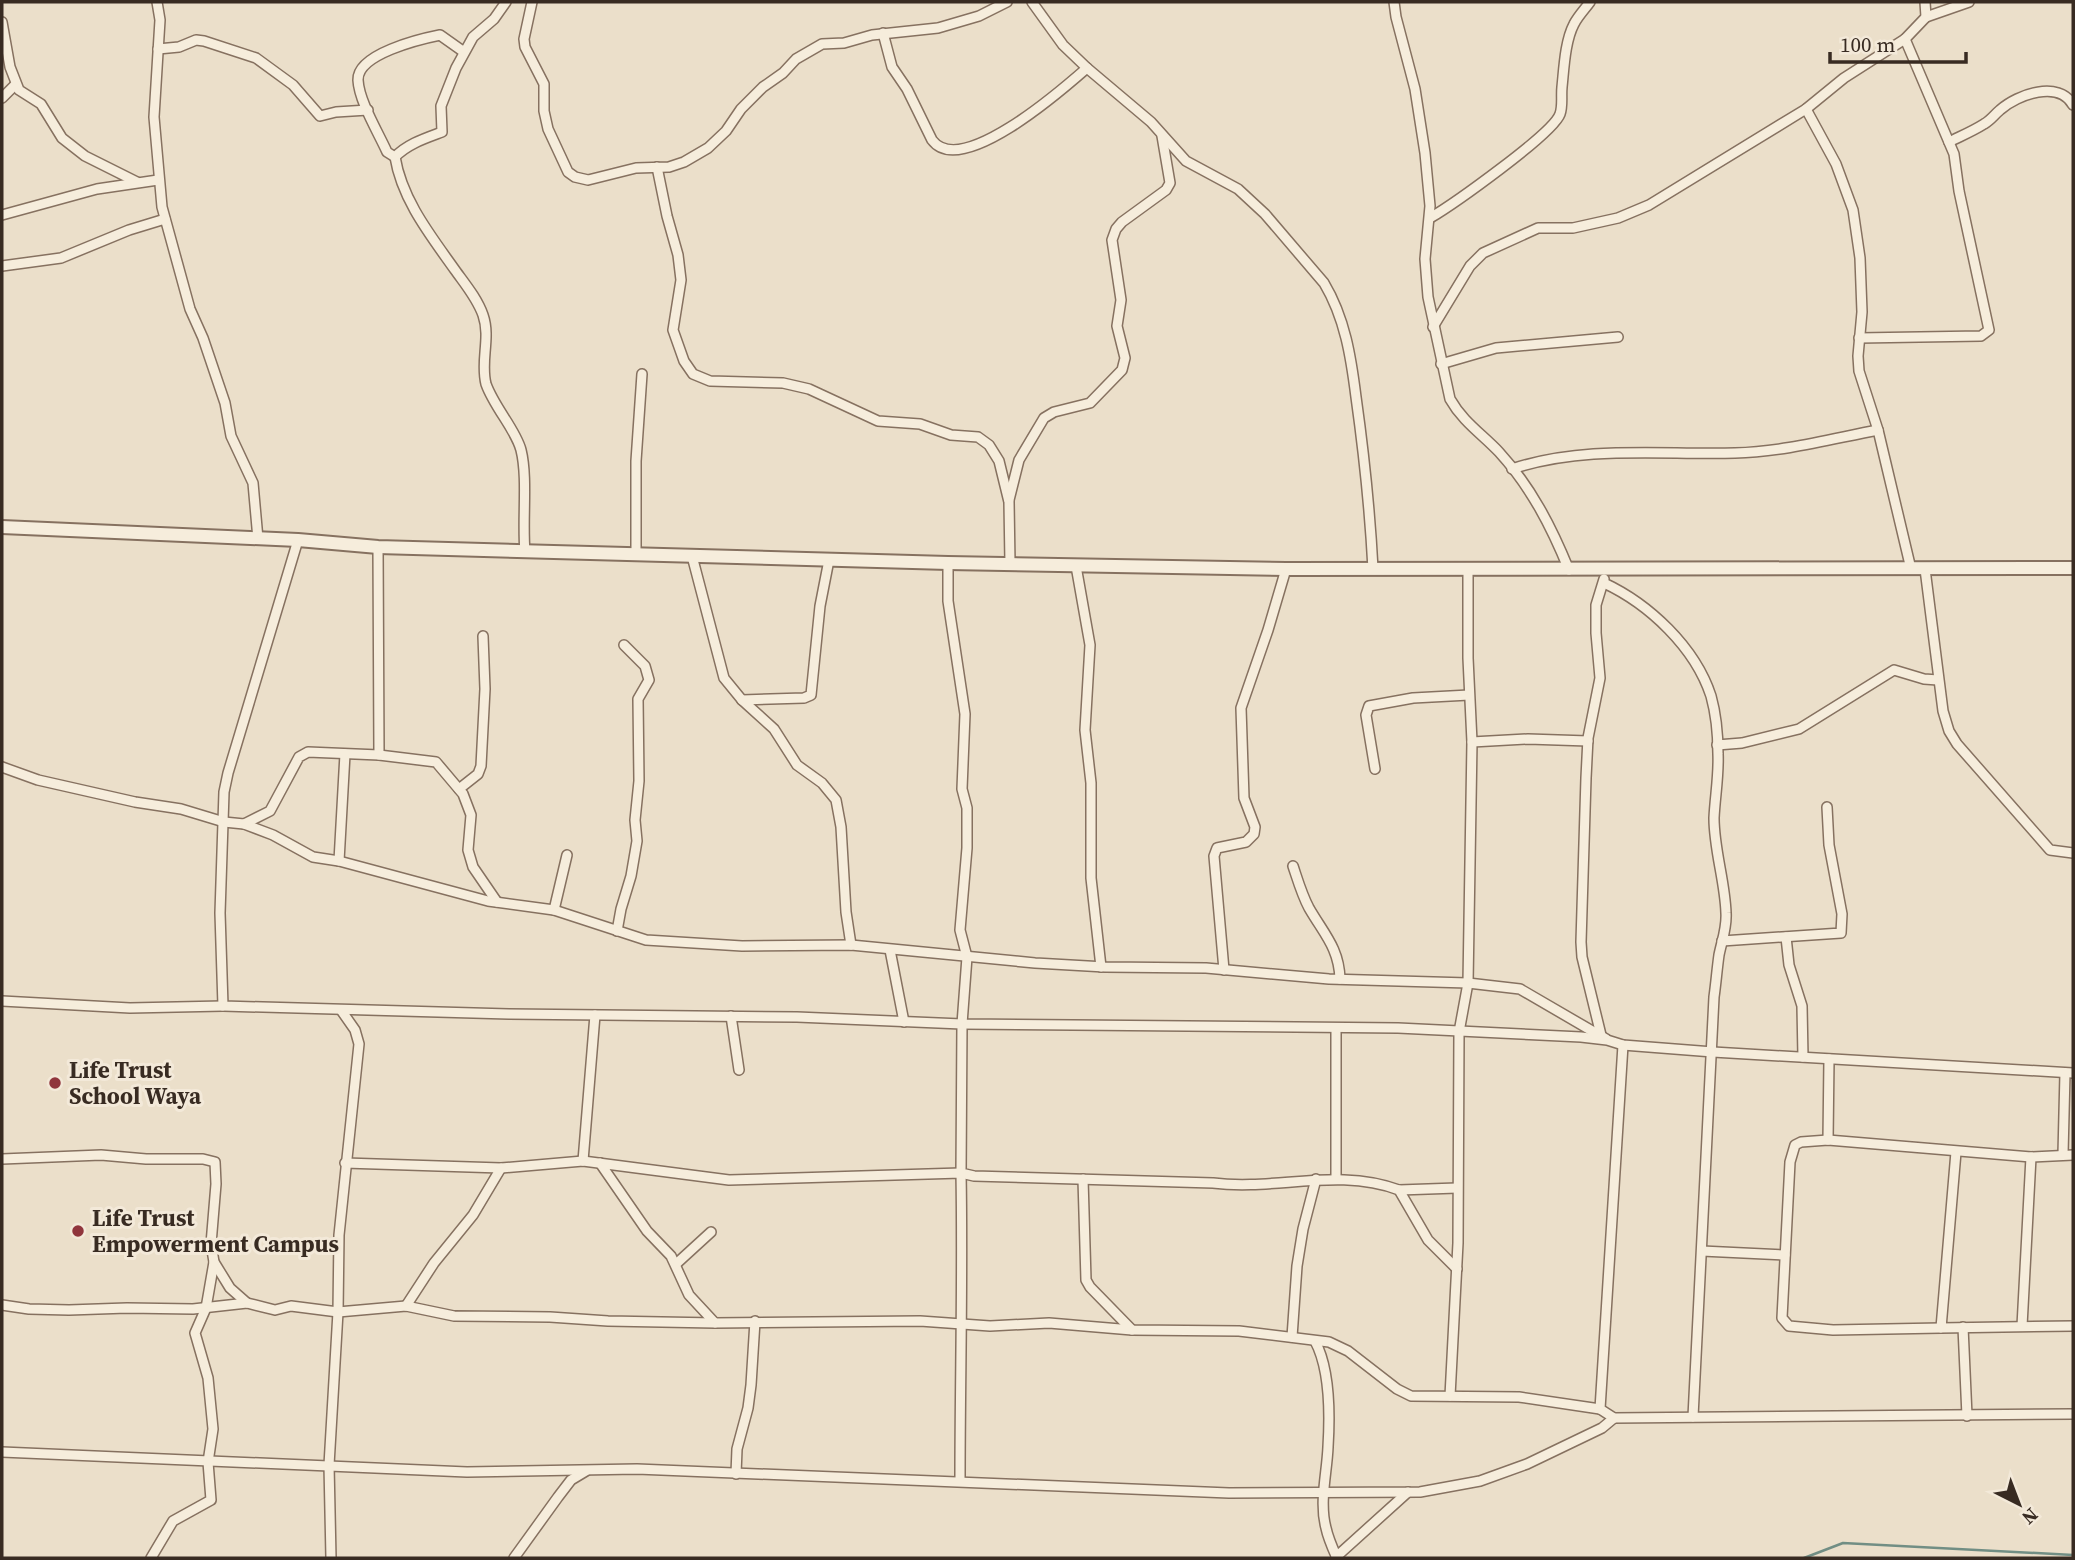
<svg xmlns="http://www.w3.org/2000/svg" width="2075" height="1560" font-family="'Source Serif 4',serif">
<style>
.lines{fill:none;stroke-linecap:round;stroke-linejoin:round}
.stream{stroke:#718e84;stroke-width:2.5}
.minor-casing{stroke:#867160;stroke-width:12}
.tertiary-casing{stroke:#867160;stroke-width:16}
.minor{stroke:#f6eddc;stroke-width:9}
.tertiary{stroke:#f6eddc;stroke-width:12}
.poi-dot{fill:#90353c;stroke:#f3e9d9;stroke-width:2.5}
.labels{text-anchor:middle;stroke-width:6;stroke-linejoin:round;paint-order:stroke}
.poi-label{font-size:23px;font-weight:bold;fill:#382b22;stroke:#f3e9d9;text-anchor:start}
</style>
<rect width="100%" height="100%" fill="#ebdfca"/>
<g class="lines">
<path class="stream" d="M1804,1558L1843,1543L2073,1555"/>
<defs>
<g id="minor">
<path d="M157,2L160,20L154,117L162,207L190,309L203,338L225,403L231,436L253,483L258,539"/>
<path d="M506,2L494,19L473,37L456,68L441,106L442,132C426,138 407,144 395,157C402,200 431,236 455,270C465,284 477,298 483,315C491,338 480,361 486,384C494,407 516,430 521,450C528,478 522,521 525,552"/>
<path d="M532,2L524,39L525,47L544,84V111L548,129L568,172L575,177L588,180L636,168L669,167L684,162L708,148L726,131L741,109L763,87L783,73L796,59L822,44L844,43L872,35L938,28L979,16L1007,2"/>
<path d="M1032,2L1063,45L1087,68L1151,122L1186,161L1238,189L1265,214L1324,283C1345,318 1351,357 1356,397C1364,454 1370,511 1373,569"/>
<path d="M1394,2L1396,17L1415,89L1425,153L1430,206L1425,259L1428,297L1450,399C1463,422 1482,434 1499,452C1531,487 1551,526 1569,570"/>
<path d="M1926,17L1969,2"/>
<path d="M2,22L10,67L19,90L41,104L62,138L85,156L137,182"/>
<path d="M883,33L892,67L907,89L932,140C961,179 1063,89 1087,68"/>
<path d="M158,49L179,47L196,40L204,41L256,58L293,85L320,116L336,112L368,110"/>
<path d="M2,98L15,85"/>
<path d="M1806,109L1836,164L1853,210L1860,258L1862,312L1858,356L1859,371L1878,430L1911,569"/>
<path d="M1949,142C1961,136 1973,131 1984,124C1991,120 1994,115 2000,110C2018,94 2059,80 2073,105"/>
<path d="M395,157L387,152C378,132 359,101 358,80C357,54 420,39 440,35L464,52"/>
<path d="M657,167L667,216L678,255L681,280L673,330L684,361L693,374L710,381L783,383L809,389L878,421L920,424L951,435L978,437L989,445L999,461L1009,502L1010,563"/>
<path d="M2,215L97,189L158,180"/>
<path d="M1430,218C1452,205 1553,134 1560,114C1563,106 1561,96 1562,87C1564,68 1565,41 1574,24C1578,16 1585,9 1590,2"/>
<path d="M2,266L61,258L129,230L165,219"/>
<path d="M1433,327L1470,266L1483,253L1538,228H1573L1618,218L1649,205L1806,109L1844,78L1905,39L1926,17L1925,2"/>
<path d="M1859,338L1981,336L1989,330L1959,191L1954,154L1905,39"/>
<path d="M1441,364L1496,348L1618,337"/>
<path d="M1512,469C1584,445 1661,455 1735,453C1783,452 1831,439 1878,430"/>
<path d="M1009,500L1019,460L1044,418L1054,412L1090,403L1122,370L1125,358L1117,326L1121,300L1112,240L1116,229L1122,222L1166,190L1170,183L1162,136"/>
<path d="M298,540L228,773L224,792L220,913L223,1006L509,1014L797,1017L962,1024L1398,1028L1581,1037L1607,1040L1623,1045L1713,1052L2073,1073"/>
<path d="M378,547L379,755"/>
<path d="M636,555V461L642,374"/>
<path d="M692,556L724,678L742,700L774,729L797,765L822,783L836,800L841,827L846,912L851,945"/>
<path d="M948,563V601L965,714L962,789L967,808V848L960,930L967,957L962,1024L961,1173L974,1176L1213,1183C1275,1191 1338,1167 1399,1190L1428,1240L1457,1269"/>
<path d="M1076,566L1090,645L1085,730L1091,783V878L1101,967"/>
<path d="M1925,569L1943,711L1949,731L1957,744L2050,850L2073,853"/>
<path d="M1604,583C1649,604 1695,647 1711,696C1716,714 1718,736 1718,754C1719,775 1715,797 1714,818C1714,850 1725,881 1726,913C1727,928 1722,940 1719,955C1717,969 1716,983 1714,997L1693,1417"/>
<path d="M742,700L804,698L811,695L820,606L829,560"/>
<path d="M1472,742L1528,739L1588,741"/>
<path d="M1717,745L1742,743L1799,729L1894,670L1924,679L1938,680"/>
<path d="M2,767L38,780L135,802L181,809L224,822L244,824L273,835L313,857L339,861L488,901L554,910L646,940L742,946L851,945L1035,963L1105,967L1206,968L1329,979L1468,983L1520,989L1606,1039"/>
<path d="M1375,769L1366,715L1369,706L1413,698L1469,695"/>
<path d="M459,789L478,774L481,766L485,689L483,636"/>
<path d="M244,824L270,811L299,757L308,752L379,755L436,762L463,794L471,815L468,850L473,867L497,902"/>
<path d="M339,861L345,754"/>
<path d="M1293,866C1298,881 1302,895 1309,908C1324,934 1339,948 1340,979"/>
<path d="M554,910L567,855"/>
<path d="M617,931L621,909L631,876L637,841L635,820L639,781L638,699L649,680L645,666L624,645"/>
<path d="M1786,937L1789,965L1802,1006L1803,1057"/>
<path d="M1722,941L1841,933L1842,914L1829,845L1827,807"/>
<path d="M890,950L904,1022"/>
<path d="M1224,970L1214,856L1217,848L1246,842L1254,834L1255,827L1244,798L1241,708L1268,630L1286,569"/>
<path d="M2,1001L130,1008L223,1006"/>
<path d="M731,1016L739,1070"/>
<path d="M1601,1035L1582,957L1581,942L1586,778L1588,738L1600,678L1596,633V605L1604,579"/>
<path d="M1623,1045L1600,1409L1614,1418L2073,1414"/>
<path d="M1828,1140L1829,1059"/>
<path d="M1956,1152L1941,1328L2073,1326"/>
<path d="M2063,1154L2065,1073"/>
<path d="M2,1159L101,1155L146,1159H203L215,1162L216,1184L211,1244L214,1262L230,1288L247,1303"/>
<path d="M583,1161L595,1015"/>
<path d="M345,1163L501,1168L583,1161L729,1180L961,1173C963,1276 960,1378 960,1481"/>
<path d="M600,1163L647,1231L671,1256L689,1295L715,1323"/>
<path d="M1336,1178V1028"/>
<path d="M1083,1179L1086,1280L1090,1287L1132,1330"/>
<path d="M1399,1190L1457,1188"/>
<path d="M1702,1251L1785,1255"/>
<path d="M676,1264L711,1232"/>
<path d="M2,1305L29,1309L69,1310L127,1308L193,1309L247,1303L275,1310L291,1306L338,1312L406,1306L454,1316L550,1317L608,1321L715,1323L920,1321L990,1326L1049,1323L1132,1330L1239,1331L1329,1342L1348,1351L1397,1389L1411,1396L1519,1397L1600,1409"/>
<path d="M406,1306L434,1263L473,1215L501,1168"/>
<path d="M2022,1326L2031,1157"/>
<path d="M1963,1327L1967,1416"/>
<path d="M1941,1328L1833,1330L1789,1326L1782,1318L1790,1162L1795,1145L1801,1142L1828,1140L2031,1157L2073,1155"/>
<path d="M1292,1337L1297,1266L1303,1229L1316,1179"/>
<path d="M1315,1341C1330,1369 1330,1415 1328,1447C1327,1473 1319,1502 1326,1528C1328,1538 1333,1549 1337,1558"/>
<path d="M1450,1396L1458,1243L1459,1032L1468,983L1472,742L1468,658V568"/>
<path d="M2,1452L467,1472L637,1469L1229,1493L1420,1492L1480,1481L1527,1464L1602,1428L1614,1418"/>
<path d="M736,1474L737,1449L748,1408L751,1385L755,1321"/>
<path d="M1336,1557L1408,1492"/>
<path d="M151,1558L173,1521L211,1500L208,1462L213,1429L208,1378L195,1333L206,1308L214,1262"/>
<path d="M331,1558L329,1465L338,1312L339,1235L359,1044L355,1030L341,1010"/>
<path d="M514,1558L558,1497L571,1480L586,1471"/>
</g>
<path id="tertiary" d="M2,527L298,540L378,547L948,563L1286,569L2073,568"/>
</defs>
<use href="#minor" class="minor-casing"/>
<use href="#tertiary" class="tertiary-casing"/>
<use href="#minor" class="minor"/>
<use href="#tertiary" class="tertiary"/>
</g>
<g class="poi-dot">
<circle cx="55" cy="1083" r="7"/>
<circle cx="78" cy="1231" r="7"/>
</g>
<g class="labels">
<g class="poi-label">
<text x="69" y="1078">Life Trust<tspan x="69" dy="26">School Waya</tspan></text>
<text x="92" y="1226">Life Trust<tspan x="92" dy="26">Empowerment Campus</tspan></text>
</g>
</g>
<rect width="2075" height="1560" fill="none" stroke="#382b22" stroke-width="7"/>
<g transform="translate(2019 1504) rotate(138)" stroke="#f3e9d9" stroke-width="5" paint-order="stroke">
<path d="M0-5L12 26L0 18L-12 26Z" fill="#382b22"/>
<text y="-10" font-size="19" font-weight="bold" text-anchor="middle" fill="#382b22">N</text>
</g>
<path d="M1830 52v10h136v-10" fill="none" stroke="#382b22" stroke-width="3.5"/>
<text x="1840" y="52" font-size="21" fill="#382b22" stroke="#f3e9d9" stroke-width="5" paint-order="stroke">100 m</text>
</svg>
